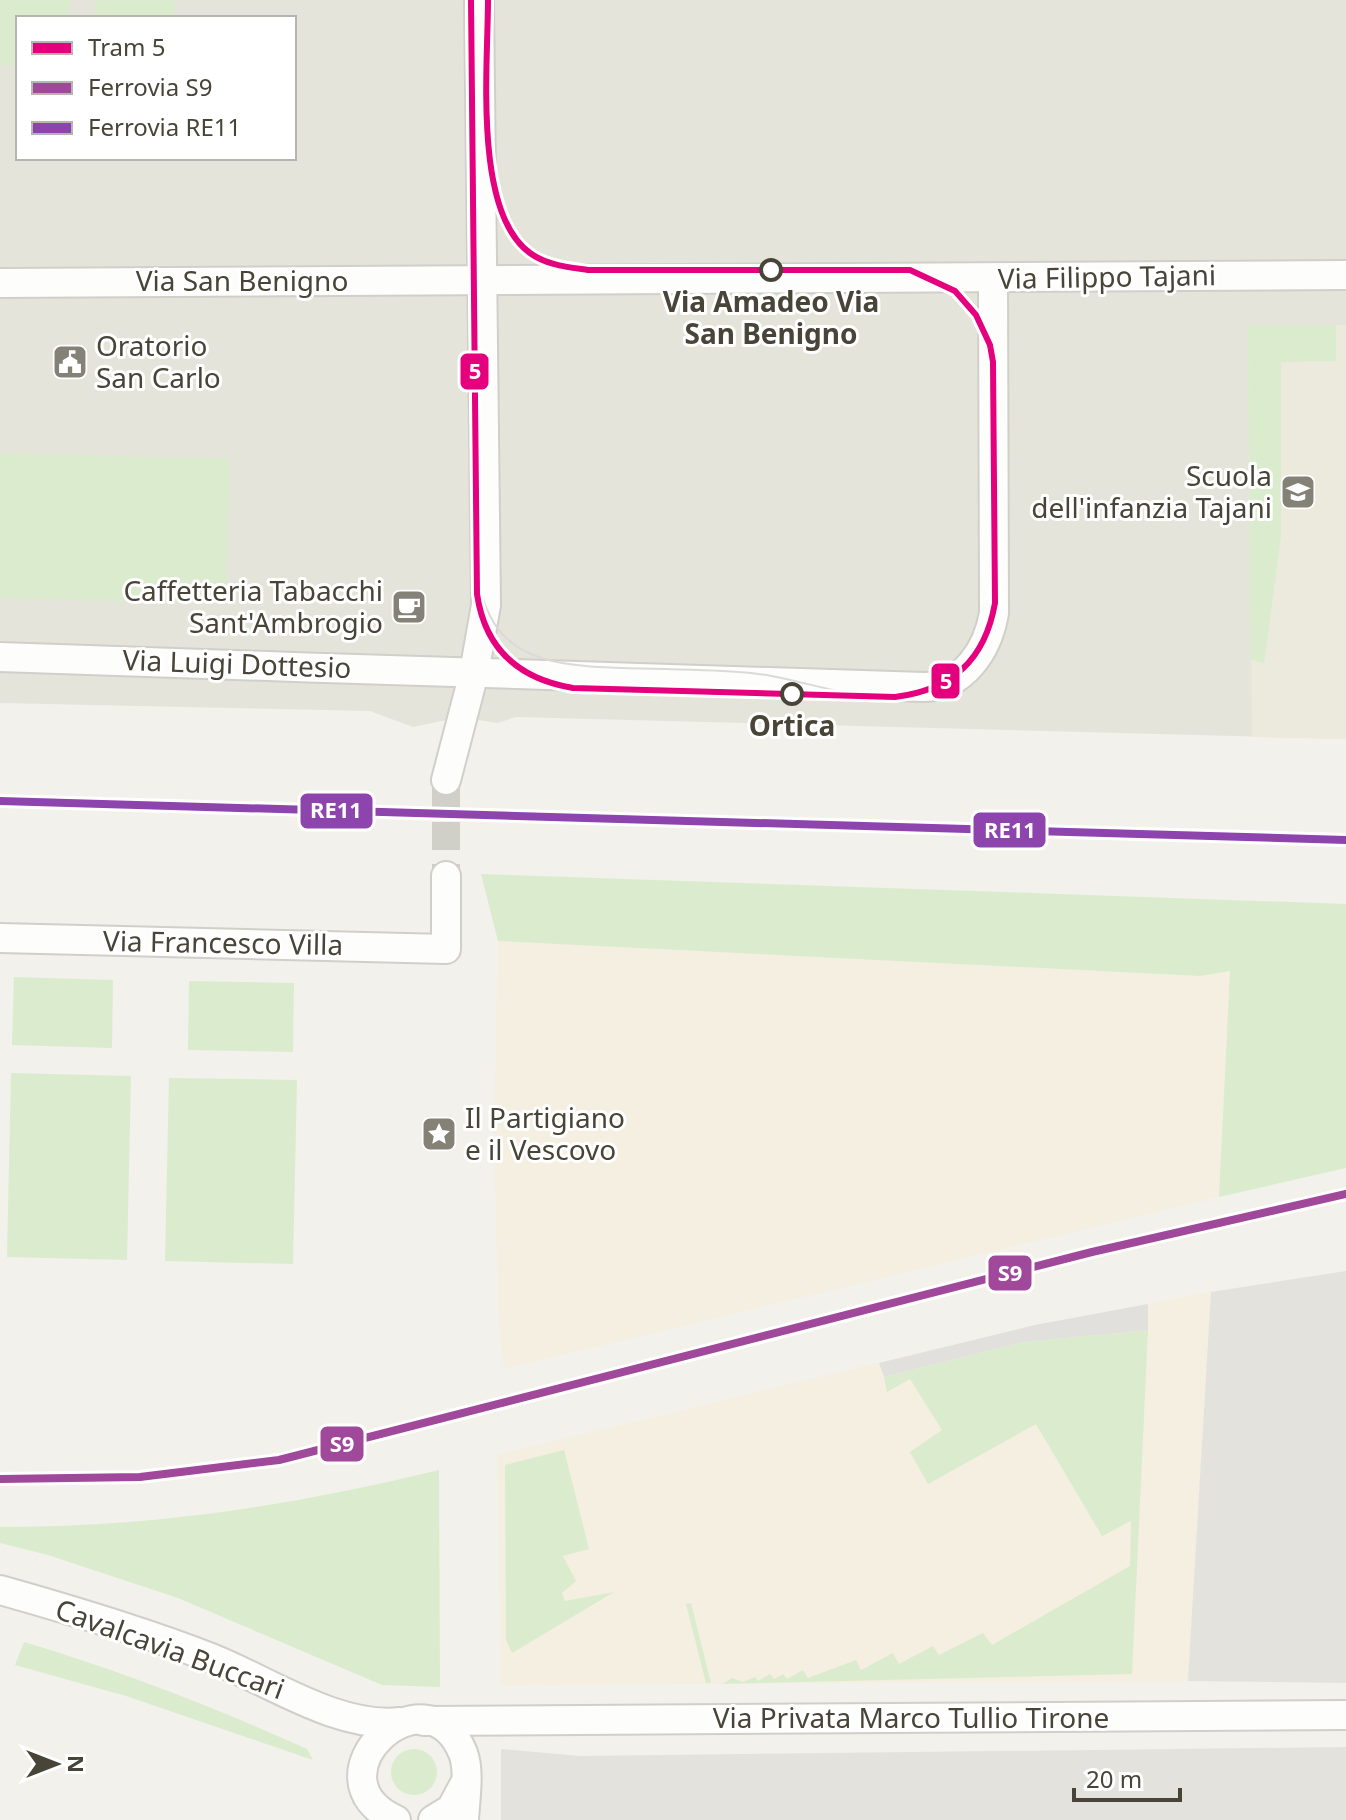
<svg xmlns="http://www.w3.org/2000/svg" width="1346" height="1820" font-family="'Noto Sans',sans-serif">
<style>
.residential{fill:#e5e4da;fill-rule:evenodd}
.commercial{fill:#f4efe0}
.industrial{fill:#e4e2dc}
.education{fill:#eceadc}
.green{fill:#daeccd}
.parking{fill:#e1e0dc}
.lines{fill:none;stroke-linecap:round;stroke-linejoin:round}
.minor-tunnel{stroke:#d0cfc8;stroke-width:28;stroke-dasharray:28 14;stroke-linecap:butt}
.minor-casing{stroke:#d0cfca;stroke-width:32}
.minor{stroke:#fdfdfc;stroke-width:28}
.tram{stroke:#dadad9;stroke-width:2}
.rail-1-casing{stroke:#fff;stroke-width:14}
.rail-2-casing{stroke:#fff;stroke-width:14}
.rail-1{stroke:#a0499a;stroke-width:8}
.rail-2{stroke:#8e44ad;stroke-width:8}
.tram-1-casing{stroke:#fff;stroke-width:12}
.tram-1{stroke:#e5007d;stroke-width:6}
.stop-dot{fill:#fff;stroke:#484538;stroke-width:4}
.labels{text-anchor:middle;stroke-width:6;stroke-linejoin:round;paint-order:stroke}
.street-label{font-size:28px;fill:#484538;stroke:#fff}
.stop-label{font-size:28px;font-weight:bold;fill:#484538;stroke:#fff}
.poi-label{font-size:28px;fill:#484538;stroke:#fff;text-anchor:start}
.line-badge{stroke:#fff;stroke-width:3}
.badge-label{font-size:22px;text-anchor:middle;font-weight:bold;fill:#fff}
</style>
<rect width="100%" height="100%" fill="#f2f1ec"/>
<g class="residential">
<path d="M0,0H471L476,286L470,523L472,608L451,719L413,727L370,711L0,703ZM18,18H294V158H18Z"/>
<path d="M482,0H1346V268L484,271Z"/>
<path d="M1346,281V739L516,717L497,723L466,718L475,680L485,283Z"/>
</g>
<g class="commercial">
<path d="M498,941L1200,976L1230,971L1219,1197L504,1369L499,1330L494,1140Z"/>
<path d="M1211,1292L1188,1681L501,1685L497,1455L1035,1325Z"/>
</g>
<g class="industrial">
<path d="M1346,1271V1683L1188,1681L1211,1292Z"/>
<path d="M1346,1747V1820H501V1749L580,1756Z"/>
</g>
<path class="education" d="M1248,325H1346V739L1252,737Z"/>
<g class="green">
<path d="M0,0H70V18H18V65H0Z"/>
<rect x="95" y="0" width="80" height="18"/>
<path d="M1248,325H1336V361L1281,362V536L1264,664L1251,659Z"/>
<path d="M0,453L230,459L226,604L0,598Z"/>
<path d="M481,874L1346,904V1168L1219,1197L1230,971L1200,976L498,941Z"/>
<path d="M14,977L113,980L112,1048L12,1045Z"/>
<path d="M189,981L294,983L293,1052L188,1050Z"/>
<path d="M11,1073L131,1076L127,1260L7,1257Z"/>
<path d="M169,1078L297,1080L293,1264L165,1261Z"/>
<path d="M1148,1330L1132,1674L723,1684L732,1678L743,1682L755,1677L758,1681L770,1674L774,1679L783,1674L787,1679L803,1670L808,1678L856,1660L861,1670L893,1653L899,1664L933,1646L939,1655L983,1633L992,1645L1130,1566L1131,1521L1102,1536L1036,1424L928,1484L910,1452L942,1430L910,1379L887,1392L884,1377L1024,1342Z"/>
<path d="M564,1450L589,1549L563,1556L576,1581L562,1593L565,1601L614,1592L512,1653L506,1640L505,1465Z"/>
<path d="M439,1470L440,1687L382,1685L178,1598L48,1555L0,1543V1527C153,1527 291,1506 439,1470Z"/>
<path d="M691,1603L711,1683H706L686,1604Z"/>
<path d="M24,1642C121,1671 214,1707 307,1749L313,1760L126,1696L15,1665Z"/>
<circle cx="414" cy="1772" r="23"/>
</g>
<path class="parking" d="M1148,1304V1330L1024,1342L884,1377L879,1363L1035,1325Z"/>
<g class="lines">
<path class="minor-tunnel" d="M446,780V876"/>
<defs>
<g id="minor">
<path d="M0,283L1346,275"/>
<path d="M0,657C308,667 616,679 924,687C964,687 988,649 994,613L993,279"/>
<path d="M446,780L474,673L486,605L479,0"/>
<path d="M0,938L446,949V876"/>
<path d="M0,1590C71,1610 142,1631 211,1658C269,1681 338,1729 400,1722"/>
<path d="M424,1721L1346,1715"/>
<path d="M396,1820C303,1777 427,1663 463,1753C470,1772 465,1799 464,1820"/>
<path d="M433,1820L451,1809L464,1785"/>
</g>
</defs>
<use href="#minor" class="minor-casing"/>
<use href="#minor" class="minor"/>
<path class="tram" d="M476,556C482,655 538,666 623,668C661,669 700,669 739,672C784,674 828,693 876,697"/>
<defs>
<path id="rail-1" d="M0,1479L140,1477L279,1460L1092,1252L1346,1194"/>
<path id="rail-2" d="M0,801L1346,840"/>
</defs>
<use href="#rail-1" class="rail-1-casing"/>
<use href="#rail-2" class="rail-2-casing"/>
<use href="#rail-1" class="rail-1"/>
<use href="#rail-2" class="rail-2"/>
<defs>
<path id="tram-1" d="M471,0L477,594C485,649 519,679 573,688L895,697C952,690 985,660 995,603L993,362L990,345L976,315L955,291L910,270H588C568,267 546,265 530,253C473,212 488,65 488,0"/>
</defs>
<use href="#tram-1" class="tram-1-casing"/>
<use href="#tram-1" class="tram-1"/>
</g>
<defs>
<symbol id="civic-square" viewBox="-11 -11 22 22"><rect x="-9" y="-9" width="18" height="18" rx="4" fill="#848177" stroke="#fff"/><path d="M-.6-6.5H3V-4.5H.6V-3L4-1V1h2V6H-6V1h2V-1L-.6-3ZM-1.2 2.5V6h2.4V2.5Z" fill="#fff"/></symbol>
<symbol id="school-square" viewBox="-11 -11 22 22"><rect x="-9" y="-9" width="18" height="18" rx="4" fill="#848177" stroke="#fff"/><path d="M0-5L7-2L0 1L-7-2ZM-4 1L0 2.5L4 1V4Q0 6-4 4Z" fill="#fff"/></symbol>
<symbol id="cafe-square" viewBox="-11 -11 22 22"><rect x="-9" y="-9" width="18" height="18" rx="4" fill="#848177" stroke="#fff"/><path d="M-5.5-4.5H6V0H3Q3 3.5 0 3.5H-2.5Q-5.5 3.5-5.5 0ZM3-3.2v2h1.7v-2ZM-6 4.5H4V6H-6Z" fill="#fff"/></symbol>
<symbol id="sight-square" viewBox="-11 -11 22 22"><rect x="-9" y="-9" width="18" height="18" rx="4" fill="#848177" stroke="#fff"/><path d="M0-6L1.8-2.2L6-1.7L2.9 1.2L3.7 5.4L0 3.3L-3.7 5.4L-2.9 1.2L-6-1.7L-1.8-2.2Z" fill="#fff"/></symbol>
</defs>
<g fill-rule="evenodd">
<use href="#civic-square" x="50" y="342" width="40" height="40"/>
<use href="#school-square" x="1278" y="472" width="40" height="40"/>
<use href="#cafe-square" x="389" y="587" width="40" height="40"/>
<use href="#sight-square" x="419" y="1114" width="40" height="40"/>
</g>
<g class="stop-dot">
<circle cx="771" cy="270" r="10"/>
<circle cx="792" cy="694" r="10"/>
</g>
<g class="labels">
<g class="street-label">
<text transform="translate(1107 277) rotate(-1)" y="10">Via Filippo Tajani</text>
<text x="242" y="291">Via San Benigno</text>
<text transform="translate(237 664) rotate(2)" y="10">Via Luigi Dottesio</text>
<text transform="translate(223 943) rotate(1)" y="10">Via Francesco Villa</text>
<text transform="translate(170 1649) rotate(20)" y="10">Cavalcavia Buccari</text>
<text x="911" y="1728">Via Privata Marco Tullio Tirone</text>
</g>
<g class="stop-label">
<text x="771" y="312">Via Amadeo Via<tspan x="771" dy="32">San Benigno</tspan></text>
<text x="792" y="736">Ortica</text>
</g>
<g class="poi-label">
<text x="96" y="356">Oratorio<tspan x="96" dy="32">San Carlo</tspan></text>
<text x="1272" y="486" text-anchor="end">Scuola<tspan x="1272" dy="32">dell'infanzia Tajani</tspan></text>
<text x="383" y="601" text-anchor="end">Caffetteria Tabacchi<tspan x="383" dy="32">Sant'Ambrogio</tspan></text>
<text x="465" y="1128">Il Partigiano<tspan x="465" dy="32">e il Vescovo</tspan></text>
</g>
</g>
<g class="line-badge">
<rect x="459" y="352" width="31" height="39" rx="8" fill="#e5007d"/>
<rect x="930" y="662" width="31" height="38" rx="8" fill="#e5007d"/>
<rect x="299" y="792" width="75" height="38" rx="8" fill="#8e44ad"/>
<rect x="972" y="811" width="75" height="38" rx="8" fill="#8e44ad"/>
<rect x="987" y="1254" width="46" height="38" rx="8" fill="#a0499a"/>
<rect x="319" y="1425" width="46" height="38" rx="8" fill="#a0499a"/>
</g>
<g class="badge-label">
<text x="475" y="379">5</text>
<text x="946" y="689">5</text>
<text x="336" y="818">RE11</text>
<text x="1010" y="838">RE11</text>
<text x="1010" y="1281">S9</text>
<text x="342" y="1452">S9</text>
</g>
<rect x="16" y="16" width="280" height="144" fill="#ffffff" stroke="#b6b5af" stroke-width="2"/>
<rect x="32" y="42" width="40" height="12" fill="#e5007d" stroke="#b6b5af" stroke-width="2"/>
<text x="88" y="56" font-size="24" fill="#484538">Tram 5</text>
<rect x="32" y="82" width="40" height="12" fill="#a0499a" stroke="#b6b5af" stroke-width="2"/>
<text x="88" y="96" font-size="24" fill="#484538">Ferrovia S9</text>
<rect x="32" y="122" width="40" height="12" fill="#8e44ad" stroke="#b6b5af" stroke-width="2"/>
<text x="88" y="136" font-size="24" fill="#484538">Ferrovia RE11</text>
<g transform="translate(56 1764) rotate(90)" stroke="#ffffff" stroke-width="6" paint-order="stroke">
<path d="M0-6L14 30L0 20L-14 30Z" fill="#484538"/>
<text y="-12" font-size="22" font-weight="bold" text-anchor="middle" fill="#484538">N</text>
</g>
<path d="M1074 1788v12h106v-12" fill="none" stroke="#484538" stroke-width="4"/>
<text x="1086" y="1788" font-size="24" fill="#484538" stroke="#ffffff" stroke-width="6" paint-order="stroke">20 m</text>
</svg>
